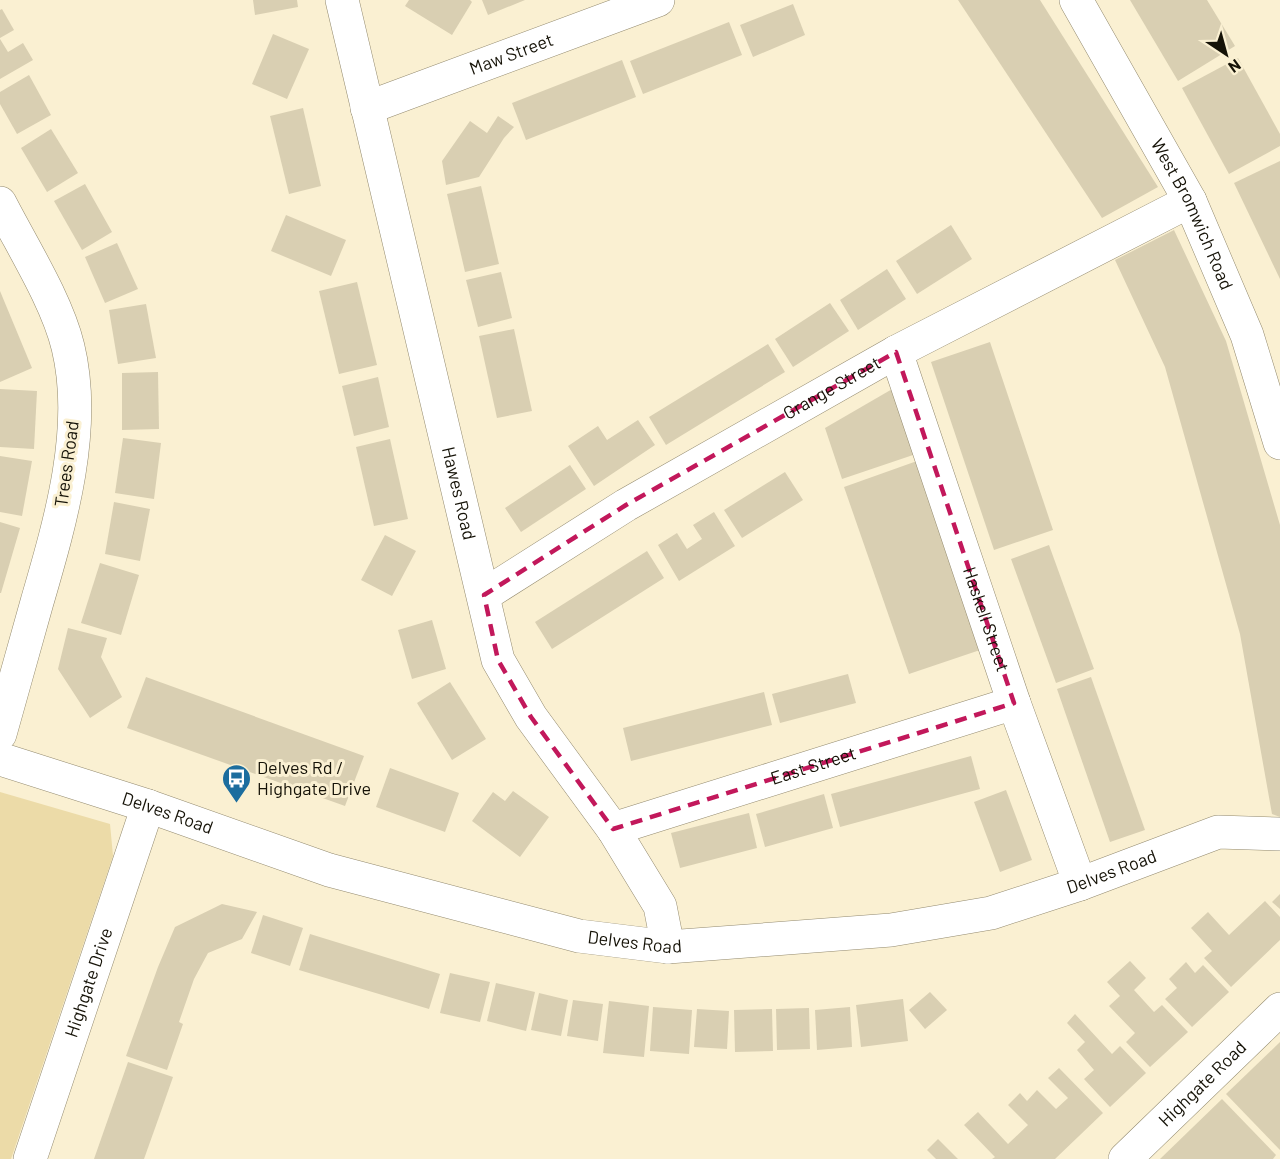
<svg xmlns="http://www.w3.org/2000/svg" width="1280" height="1159" font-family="Barlow,sans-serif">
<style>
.green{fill:#ecdba8}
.building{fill:#d9cfb2}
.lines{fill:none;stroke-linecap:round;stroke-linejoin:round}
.minor-casing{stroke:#938a6f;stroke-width:34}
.minor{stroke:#fff;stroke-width:33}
.marked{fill:none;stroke:#c2185b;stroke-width:4.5;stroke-dasharray:12 8;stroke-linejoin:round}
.labels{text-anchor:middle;stroke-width:6;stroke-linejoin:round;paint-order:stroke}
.street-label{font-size:18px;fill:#151207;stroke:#faf0d2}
.poi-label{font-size:18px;fill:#151207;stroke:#faf0d2;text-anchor:start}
</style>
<rect width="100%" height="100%" fill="#faf0d2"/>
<path class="green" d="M0,792L110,824L113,856L11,1159H0Z"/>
<g class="building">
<path d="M253,0H297L298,7L255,15Z"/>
<path d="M409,0H470L472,2L452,35L405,6Z"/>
<path d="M482,0H525L488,15Z"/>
<path d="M958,0H1040L1158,187L1102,218Z"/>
<path d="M1130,0H1207L1235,46L1178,81Z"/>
<path d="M793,4L805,35L753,57L740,25Z"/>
<path d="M2,9L14,30L0,38V10Z"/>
<path d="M729,22L742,55L643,94L630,61Z"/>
<path d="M273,34L309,49L287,99L252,84Z"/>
<path d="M0,39L8,52L23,43L33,60L0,79Z"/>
<path d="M1238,58L1280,134V146L1229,174L1182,88Z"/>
<path d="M622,60L636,97L526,140L512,103Z"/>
<path d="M29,75L51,115L17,134L0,104V92Z"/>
<path d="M303,108L321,186L289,194L270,116Z"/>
<path d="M498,116L514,127L504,138L479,177L446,185L442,161L470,121L487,133Z"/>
<path d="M51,129L78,173L47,192L21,148Z"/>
<path d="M1280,161V279L1234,183Z"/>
<path d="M85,184L112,232L82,250L54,201Z"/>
<path d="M481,186L499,264L465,272L447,194Z"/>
<path d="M286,215L346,240L331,276L271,251Z"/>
<path d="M951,225L972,259L917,294L896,261Z"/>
<path d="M1174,230L1226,341L1280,525V817L1272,814L1240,634L1165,367L1115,260Z"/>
<path d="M117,243L138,289L105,303L85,257Z"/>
<path d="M887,269L906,299L858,330L840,300Z"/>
<path d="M501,272L512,318L478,327L466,280Z"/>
<path d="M357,282L377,365L339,374L319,291Z"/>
<path d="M0,291L32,368L0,382Z"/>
<path d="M830,303L849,331L793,367L775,339Z"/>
<path d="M146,304L156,358L118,364L109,310Z"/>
<path d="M514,329L532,411L497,418L479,336Z"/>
<path d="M990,342L1053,530L994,550L931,362Z"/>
<path d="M768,344L785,372L666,445L649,417Z"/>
<path d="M158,372L159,429L122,430V373Z"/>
<path d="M378,377L389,427L354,436L342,386Z"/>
<path d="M894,388L916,454L842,479L825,428Z"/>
<path d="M0,389L37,391L34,449L0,447Z"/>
<path d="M638,420L655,445L594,486L568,446L598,426L607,440Z"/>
<path d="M123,438L161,443L154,499L115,493Z"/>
<path d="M390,439L408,519L374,526L356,447Z"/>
<path d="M0,456L32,461L22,516L0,512Z"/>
<path d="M917,461L983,649L909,674L844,487Z"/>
<path d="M570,465L586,489L521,532L505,508Z"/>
<path d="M785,472L803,500L742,538L724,510Z"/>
<path d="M114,502L150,509L140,561L105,554Z"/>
<path d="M714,512L735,546L679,581L658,545L677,533L687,549L702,539L693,525Z"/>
<path d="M0,522L20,528L1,593H0Z"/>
<path d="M385,535L416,551L392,596L361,580Z"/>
<path d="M1049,545L1094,669L1056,683L1011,559Z"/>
<path d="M647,551L664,578L552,649L535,622Z"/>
<path d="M100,563L139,575L121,635L81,623Z"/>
<path d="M432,620L446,669L412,679L398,630Z"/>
<path d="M68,628L107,638L101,657L122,697L90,718L58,669Z"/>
<path d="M848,674L856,703L780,723L772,694Z"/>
<path d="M146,677L364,756L345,806L127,728Z"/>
<path d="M1091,677L1145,830L1110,842L1057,689Z"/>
<path d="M450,682L486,739L452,760L417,703Z"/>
<path d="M764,692L772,725L631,761L623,728Z"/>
<path d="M971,756L980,789L840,827L831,794Z"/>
<path d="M390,768L459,793L445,832L376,807Z"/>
<path d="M1006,790L1032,860L1000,872L974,802Z"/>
<path d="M513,791L549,817L520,857L472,821L493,792L505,801Z"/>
<path d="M824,794L833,828L765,847L756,814Z"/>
<path d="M749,813L757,848L680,868L671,833Z"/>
<path d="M1280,894V909L1272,902Z"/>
<path d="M1265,901L1280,917V940L1231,987L1204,958L1212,951L1191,928L1208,912L1229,935Z"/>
<path d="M222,904L257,912L242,939L208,953L194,979L179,1022L183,1024L167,1070L126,1056L158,967L175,927Z"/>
<path d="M263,915L303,928L290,966L251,953Z"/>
<path d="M310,934L440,974L429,1009L299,970Z"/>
<path d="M1130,961L1146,978L1134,990L1154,1012L1162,1005L1188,1032L1150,1067L1126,1042L1135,1033L1109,1006L1120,996L1107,982Z"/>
<path d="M1186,962L1195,973L1203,965L1229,992L1192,1027L1165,999L1177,988L1169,979Z"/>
<path d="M450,973L490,982L480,1022L440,1013Z"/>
<path d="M496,983L535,992L526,1031L487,1021Z"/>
<path d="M930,992L947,1010L925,1029L909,1010Z"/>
<path d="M539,993L568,1000L561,1036L531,1030Z"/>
<path d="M903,999L908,1041L861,1047L856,1005Z"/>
<path d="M573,1000L603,1004L598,1041L567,1036Z"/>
<path d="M609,1001L649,1006L644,1057L603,1053Z"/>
<path d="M653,1007L692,1010L689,1054L650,1051Z"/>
<path d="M850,1007L852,1047L817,1050L815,1010Z"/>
<path d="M809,1008L810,1049L777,1050L776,1009Z"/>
<path d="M697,1009L729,1011L727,1049L694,1047Z"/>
<path d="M772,1009L773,1051L735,1052L734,1010Z"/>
<path d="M1075,1014L1112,1054L1120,1046L1146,1073L1110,1107L1084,1079L1094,1070L1077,1050L1085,1042L1067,1023Z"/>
<path d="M1280,1042V1150L1226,1094Z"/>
<path d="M128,1062L173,1077L159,1117L144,1159H94Z"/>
<path d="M1059,1068L1103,1113L1055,1159H992L995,1157L964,1125L978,1112L1008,1144L1028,1125L1008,1105L1020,1093L1027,1101L1037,1090L1056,1109L1068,1098L1048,1078Z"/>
<path d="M1222,1099L1276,1155L1273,1159H1160Z"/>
<path d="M938,1139L958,1159H936L927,1150Z"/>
</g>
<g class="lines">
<defs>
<g id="minor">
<path id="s1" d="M342,0L498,660L531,717L613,829L660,906L668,947"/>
<path id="s2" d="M1076,0L1190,201L1247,335L1280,443"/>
<path id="s3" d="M367,108L658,0"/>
<path d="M0,203C22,246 57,301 68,347C88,429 60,523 37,602C25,646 12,690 0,734"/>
<path id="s4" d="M896,352L1014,703L1080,884"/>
<path id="s5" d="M484,595L626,505L896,352L1190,201"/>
<path id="s6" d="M0,759L148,806L329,870L579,936L668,947L891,930L991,913L1080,884L1218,832L1280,834"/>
<path id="s7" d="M613,829L1014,703"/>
<path id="s8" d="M30,1159L148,806"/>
<path id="s9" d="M1125,1159L1280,1009"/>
</g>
</defs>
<use href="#minor" class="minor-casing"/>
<use href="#minor" class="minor"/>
</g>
<path class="marked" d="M896,352L1014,703L613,829L531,717L498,660L484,595L626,505Z"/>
<defs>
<symbol id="bus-pin" viewBox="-11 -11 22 30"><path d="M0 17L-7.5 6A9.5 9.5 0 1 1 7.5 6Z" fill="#1c6d9e" stroke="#faf0d2"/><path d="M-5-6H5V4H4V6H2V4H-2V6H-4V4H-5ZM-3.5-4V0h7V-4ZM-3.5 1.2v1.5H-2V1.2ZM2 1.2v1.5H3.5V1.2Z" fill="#fff"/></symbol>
</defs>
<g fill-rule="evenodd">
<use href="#bus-pin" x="220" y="762" width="33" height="45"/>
</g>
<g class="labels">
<g class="street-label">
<text dy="6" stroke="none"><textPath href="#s3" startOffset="154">Maw Street</textPath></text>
<text dy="6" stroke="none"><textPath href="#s2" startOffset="244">West Bromwich Road</textPath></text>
<text dy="6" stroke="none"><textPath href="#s5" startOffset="405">Grange Street</textPath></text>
<text transform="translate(67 464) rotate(-82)" y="6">Trees Road</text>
<text dy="6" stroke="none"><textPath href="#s1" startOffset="507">Hawes Road</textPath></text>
<text dy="6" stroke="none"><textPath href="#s4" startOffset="282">Haskell Street</textPath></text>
<text dy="6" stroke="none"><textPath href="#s7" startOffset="210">East Street</textPath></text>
<text dy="6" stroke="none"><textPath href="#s6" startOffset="176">Delves Road</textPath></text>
<text dy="6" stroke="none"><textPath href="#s6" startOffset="1148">Delves Road</textPath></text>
<text dy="6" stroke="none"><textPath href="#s6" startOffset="662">Delves Road</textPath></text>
<text dy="6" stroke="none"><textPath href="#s8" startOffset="186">Highgate Drive</textPath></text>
<text dy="6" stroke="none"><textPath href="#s9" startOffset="108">Highgate Road</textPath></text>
</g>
<g class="poi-label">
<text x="257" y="774">Delves Rd /<tspan x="257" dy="21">Highgate Drive</tspan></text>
</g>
</g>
<g transform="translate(1226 54) rotate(144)" stroke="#faf0d2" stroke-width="4.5" paint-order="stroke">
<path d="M0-4.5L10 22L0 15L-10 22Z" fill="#151207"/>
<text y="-9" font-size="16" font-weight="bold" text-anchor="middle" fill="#151207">N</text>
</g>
</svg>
